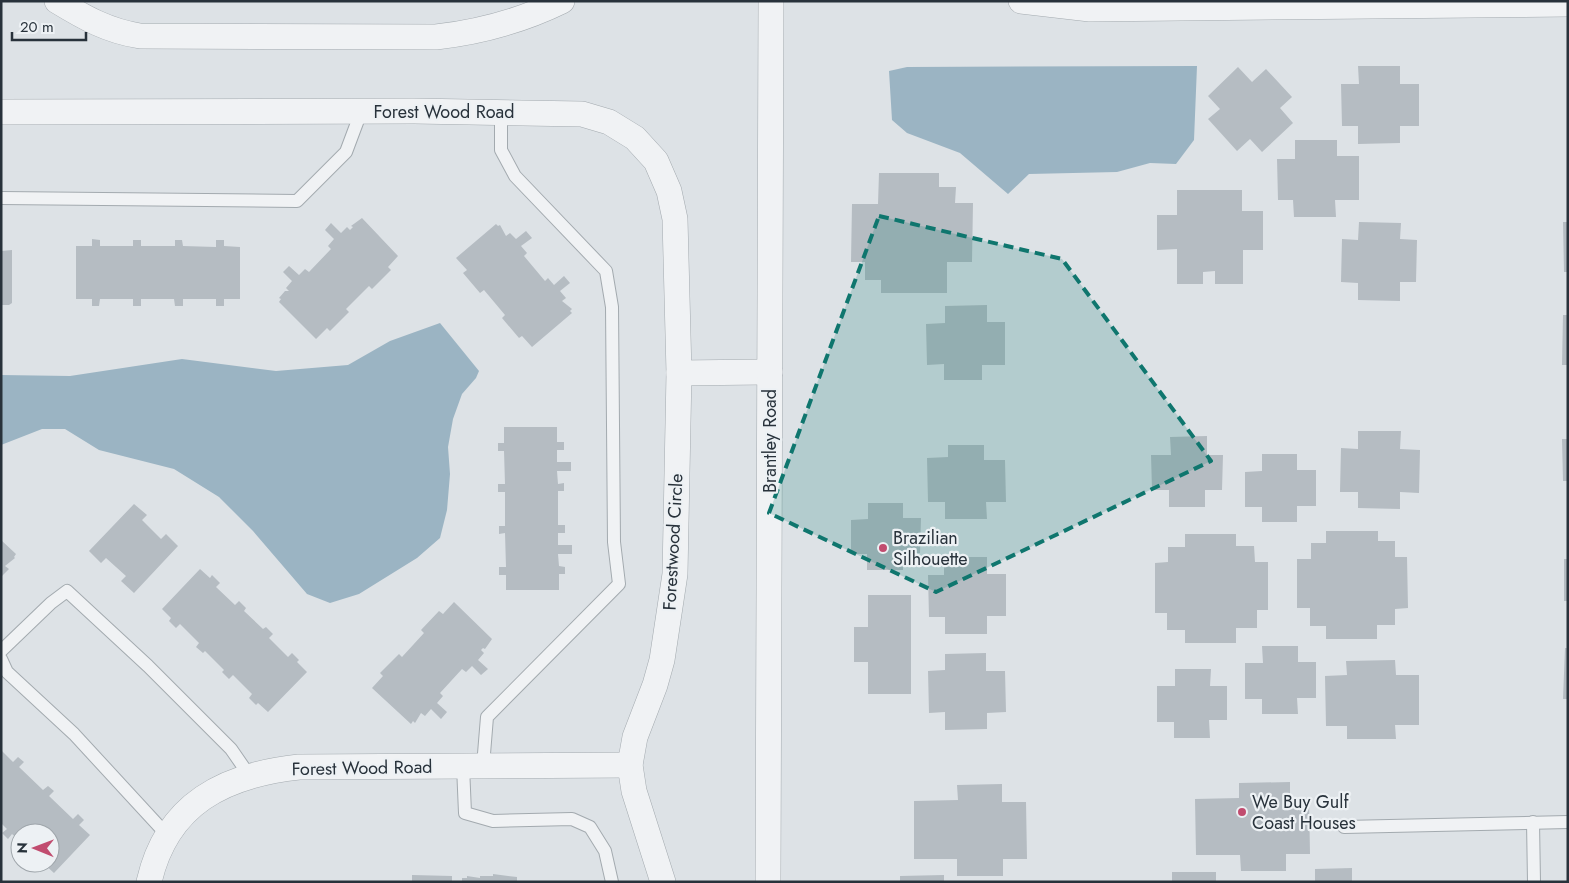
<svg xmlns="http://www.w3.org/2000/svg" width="1569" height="883" font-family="Jost,sans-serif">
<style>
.water{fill:#9bb4c3}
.building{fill:#b5bcc2}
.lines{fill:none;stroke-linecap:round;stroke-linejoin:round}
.service-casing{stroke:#a3aaaf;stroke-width:14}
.minor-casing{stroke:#a3aaaf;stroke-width:26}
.service{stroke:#f0f2f4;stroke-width:12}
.minor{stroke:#f0f2f4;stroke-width:25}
.marked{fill:#0f766e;fill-opacity:0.2;stroke:#0f766e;stroke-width:4;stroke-dasharray:10 6;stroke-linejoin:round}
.poi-dot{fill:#c14c6f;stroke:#edf1f4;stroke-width:2}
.labels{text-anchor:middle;stroke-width:4.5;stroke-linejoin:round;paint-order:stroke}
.street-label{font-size:18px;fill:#28323b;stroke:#edf1f4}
.poi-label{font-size:18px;fill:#28323b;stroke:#edf1f4;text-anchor:start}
</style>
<rect width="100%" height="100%" fill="#dde2e6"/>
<g class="water">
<path d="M1197,66L1194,140L1176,164L1150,163L1117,172L1029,174L1008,194L960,153L907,133L892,120L889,71L907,67Z"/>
<path d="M440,323L479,371L476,378L462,394L453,419L448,447L450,474L447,510L440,538L417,558L359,594L330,603L307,594L253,531L219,497L174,469L99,450L65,429H42L1,445V375L70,376L182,359L276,371L348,365L390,341Z"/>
</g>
<g class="building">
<path d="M1358,66H1400V84H1419V126H1400V143L1358,144V126H1342L1341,84H1359Z"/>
<path d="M1238,67L1252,82L1266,69L1292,97L1280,108L1293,123L1262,152L1250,139L1237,151L1208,119L1220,109L1208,96Z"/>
<path d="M1295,140H1337V156H1359V200H1335L1336,217H1294L1293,200H1278L1277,159H1295Z"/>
<path d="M879,173H939V187H956L955,203H973L972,262H947V293H881V280H865V262H851L852,204H878Z"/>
<path d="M1177,190H1242V211H1263V250H1243V284H1215V271L1203,272V284H1177V249L1157,250V215H1177Z"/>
<path d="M362,218L398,256L388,267L391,270L372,289L369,286L346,309L349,312L330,331L327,328L316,339L279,302L281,299L279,298L285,291H289L286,288L292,281L283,272L289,266L299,275L305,269L309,272L331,249L328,246L334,239L325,230L331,223L341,233L347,227L350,230L353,227L351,226Z"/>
<path d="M1359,222L1401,223L1400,239L1417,240L1416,282H1400V301L1358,300V283L1341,282L1342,239L1358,240Z"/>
<path d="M1563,222H1568V272H1564Z"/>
<path d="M496,224L498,226L500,225L506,236L510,233L516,239L526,231L532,238L521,246L527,253L524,256L545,281L548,278L554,285L564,276L570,283L560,291L566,298L562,301L572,309L570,311L572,313L532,347L522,336L519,338L502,318L505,315L484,290L480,293L463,273L467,270L456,258Z"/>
<path d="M92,239L100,240V246H133V240H141V246H175V240H182L183,246L216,247V240H224V246L240,247V299H224V306H216V299H183V306H175L174,299H141V306H133V299H100L99,306H92V299H76V246H92Z"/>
<path d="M12,250V303L9,305H1V251Z"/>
<path d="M987,305V322H1005V365H982V380H944V364L927,365L926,324L945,323V306Z"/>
<path d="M1563,315H1568V365H1562Z"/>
<path d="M504,427H557V442H564V450H557V462H571V471H557L558,484L564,483V491H558V525H565V533H558V545H572V554H558L559,566L565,567V574H559V590H506V575H499V567H506L505,533L499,534V526H505V492H498V484H505L504,451H498V443H504Z"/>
<path d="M1358,431H1401L1400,449L1420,450L1419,493L1400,492V509L1358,508V492H1340L1341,448L1358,449Z"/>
<path d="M1207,436V455H1223L1222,490H1205V507H1169V490H1152L1151,455H1171L1170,437Z"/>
<path d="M1562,439H1568V481H1563Z"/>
<path d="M948,445H984V460H1005L1006,502H986L987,519H945V502H928L927,458L948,457Z"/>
<path d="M1262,454H1297V470H1316V506H1297V522H1262V507H1245V472L1262,471Z"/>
<path d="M868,503H903V518H921L920,553H903V570H867V554H851V520L868,519Z"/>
<path d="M134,504L147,515L142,520L161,539L166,534L178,546L134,593L121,581L126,576L106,558L101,563L89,551Z"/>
<path d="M1326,531H1378V541H1395V557H1407L1408,608L1395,609V625H1377V639H1326V626H1310V608H1297V559H1311V543H1326Z"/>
<path d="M1185,534H1236V546H1254L1255,562H1268V610H1257V628H1236V643H1185V630H1167V613H1155V563L1168,562V547H1185Z"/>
<path d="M1,540L16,554L14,557L15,558L5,566L9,569L1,577Z"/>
<path d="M944,557H987V574H1006V616H987V634H945V617H929L928,575H944Z"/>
<rect x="1564" y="559" width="4" height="42"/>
<path d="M200,569L210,578L212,575L220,583L216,587L235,605L239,601L246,608L244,611L263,629L266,627L273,634L269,638L288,657L292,653L299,660L297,662L307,672L268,712L258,703L256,705L249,698L252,694L233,675L229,679L222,672L224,670L205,651L203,653L196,647L199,643L180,624L176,628L169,621L171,618L162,609Z"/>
<path d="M868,595H911V694H868V662H854V627H868Z"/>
<path d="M454,602L492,639L485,649L483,648L481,650L484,653L478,660L488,669L481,675L472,666L466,672L462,669L440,693L443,696L437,703L447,712L441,719L431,709L425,716L421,713L415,723L413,721L411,724L372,688L383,676L380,673L399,654L402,657L424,633L421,630L439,611L443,614Z"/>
<path d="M1262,646H1298V662H1316V698H1297L1298,714H1262V699H1245V663H1263Z"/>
<path d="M1565,648H1568V699H1563Z"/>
<path d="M986,653V671H1005L1006,712L987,713V729L945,730V712L929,713L928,671L945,670V654Z"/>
<path d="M1395,660L1396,675H1419V725H1395L1396,739H1347V726H1326L1325,676L1347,675L1346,661Z"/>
<path d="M1175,669H1211L1210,686H1227V720H1209L1210,738H1174V722H1157V686H1175Z"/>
<path d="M1,750L13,762L18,757L24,762L19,767L43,790L48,786L54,791L49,796L73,819L78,814L84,820L79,825L90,835L54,873L43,863H50V833H20V841L12,834L8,839L2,833L7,829L1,823Z"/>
<path d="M1290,782V799L1309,798L1310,854H1286V871H1241L1240,855H1196L1195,799L1239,798V783Z"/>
<path d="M1002,784V802H1026L1027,859H1003V876H957V859H914V801L958,800L957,785Z"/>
<path d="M1352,868V882H1315V869Z"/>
<rect x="1172" y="872" width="44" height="10"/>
<path d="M493,874L517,877V882H462V878H467V876L480,878V876H493Z"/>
<path d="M412,875L452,876V882H412Z"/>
<path d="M944,875V882H900V876Z"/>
</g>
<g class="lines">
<defs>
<g id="service">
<path d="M1,198L297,201L346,152L361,112"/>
<path d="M1,651L51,603L67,591L148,666L231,749L249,775"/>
<path d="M1,659L7,672L74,734L168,836"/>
<path d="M463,766L465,813L493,821L572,819L590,827L605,851L612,882"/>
<path d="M483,766L487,717L619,584L614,542L612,307L606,271L515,176L501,150V113"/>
<path d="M1533,822L1534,882"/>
<path d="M1344,827L1568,822"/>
</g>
<g id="minor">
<path d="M57,1C85,18 108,31 140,36L436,37C480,32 521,21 562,1"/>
<path d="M1021,1L1090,9L1568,4"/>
<path d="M1,112L414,111L582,114L609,122L635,138L656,161L669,191L675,219L679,373L675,574L662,660L655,685L635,737L630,765L634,791L663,882"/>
<path d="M679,373L770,372"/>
<path d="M149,882C167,803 225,775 299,767L630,765"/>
<path d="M768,882L771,1"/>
</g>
</defs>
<use href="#service" class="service-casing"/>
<use href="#minor" class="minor-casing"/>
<use href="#service" class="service"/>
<use href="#minor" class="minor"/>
</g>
<path class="marked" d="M879,216L1062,259L1211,461L936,592L769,513Z"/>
<g class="poi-dot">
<circle cx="883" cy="548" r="5"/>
<circle cx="1242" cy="812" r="5"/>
</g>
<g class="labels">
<g class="street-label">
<text x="444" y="118">Forest Wood Road</text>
<text transform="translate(770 441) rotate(-90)" y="6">Brantley Road</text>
<text transform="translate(673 542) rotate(-87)" y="6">Forestwood Circle</text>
<text transform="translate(362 768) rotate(-1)" y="6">Forest Wood Road</text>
</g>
<g class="poi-label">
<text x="893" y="544">Brazilian<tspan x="893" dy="21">Silhouette</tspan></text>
<text x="1252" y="808">We Buy Gulf<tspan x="1252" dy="21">Coast Houses</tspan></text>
</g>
</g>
<rect width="1569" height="883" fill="none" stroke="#28323b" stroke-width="5"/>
<g transform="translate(35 848) rotate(271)"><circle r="24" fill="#edf1f4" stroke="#9ea5aa"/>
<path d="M0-4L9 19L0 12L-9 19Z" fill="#c14c6f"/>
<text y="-8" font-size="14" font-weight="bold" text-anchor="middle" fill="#28323b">N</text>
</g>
<path d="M12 32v8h74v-8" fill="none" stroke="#28323b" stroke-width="2.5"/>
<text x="20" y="32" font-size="15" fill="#28323b" stroke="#edf1f4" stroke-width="4" paint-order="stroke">20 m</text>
</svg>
